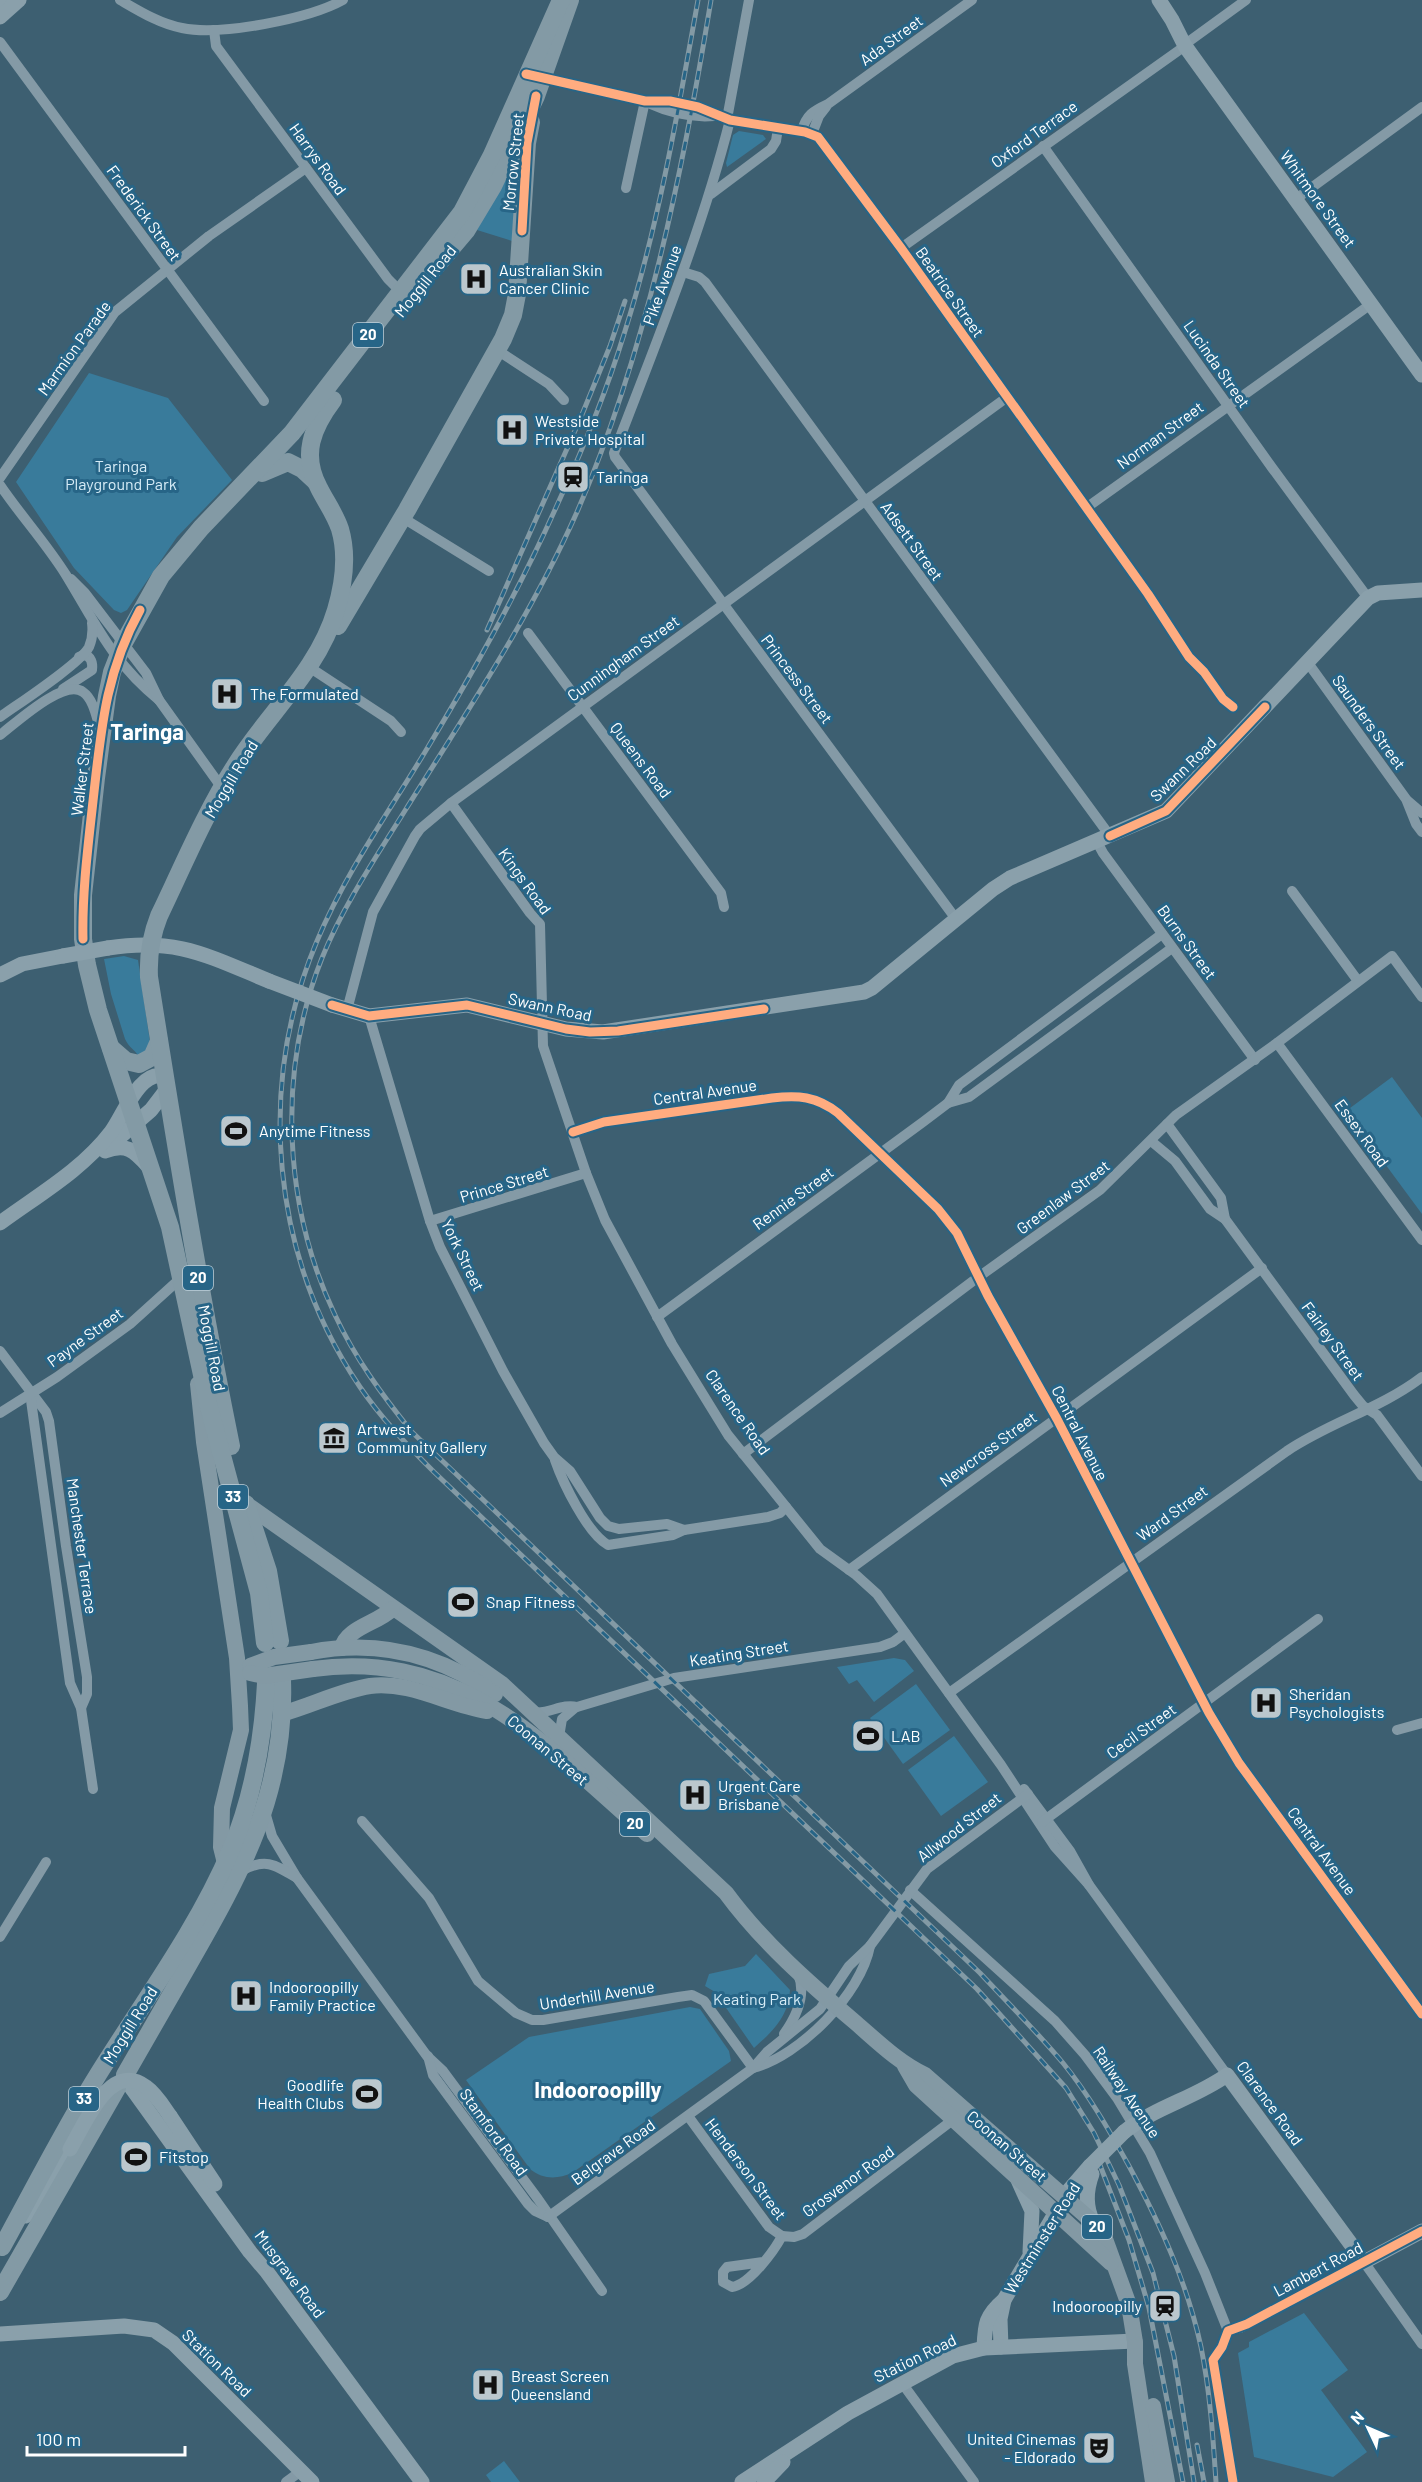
<svg xmlns="http://www.w3.org/2000/svg" width="1422" height="2482" font-family="Barlow,sans-serif">
<style>
.green{fill:#397b9b}
.lines{fill:none;stroke-linecap:round;stroke-linejoin:round}
.street{stroke:#849aa6;stroke-width:10}
.secondary{stroke:#8aa0ab;stroke-width:15}
.primary{stroke:#8399a4;stroke-width:16}
.highway{stroke:#839aa5;stroke-width:18}
.rail-casing{stroke:#839aa5;stroke-width:5}
.rail{stroke:#276587;stroke-width:3;stroke-dasharray:9;stroke-linecap:butt}
.secondary-bridge{stroke:#8aa0ab;stroke-width:15}
.primary-bridge{stroke:#8399a4;stroke-width:16}
.cycleway-casing{stroke:#276587;stroke-width:13}
.cycleway{stroke:#ffac80;stroke-width:9}
.labels{text-anchor:middle;stroke-width:6;stroke-linejoin:round;paint-order:stroke}
.shield{fill:#276587;stroke:#bed1db;stroke-width:1.5}
.shield-label{font-size:15px;font-weight:bold;fill:#fff}
.street-label{font-size:16px;fill:#fff;stroke:#276587}
.poi-label{font-size:16px;fill:#fff;stroke:#276587;text-anchor:start}
.park-label{font-size:16px;fill:#d6ecf7;stroke:#276587}
.district-label{font-size:22px;font-weight:bold;fill:#fff;stroke:#276587}
</style>
<rect width="100%" height="100%" fill="#3d5f71"/>
<g class="green">
<path d="M739,131L763,135L766,139L727,167L726,163L733,135Z"/>
<path d="M518,143L512,241L477,230Z"/>
<path d="M89,373L168,398L232,480L177,537L127,610L121,613L114,610L74,568L16,482Z"/>
<path d="M124,956L138,960L150,1042L149,1047L140,1059C136,1050 129,1048 125,1039L111,994L104,959Z"/>
<path d="M1392,1077L1422,1118V1214L1346,1111Z"/>
<path d="M894,1658L905,1660L914,1671L874,1702L857,1680L849,1684L837,1667Z"/>
<path d="M916,1684L950,1730L903,1764L870,1718Z"/>
<path d="M954,1736L988,1782L941,1816L908,1770Z"/>
<path d="M756,1954L790,1990C789,2016 772,2032 754,2048L715,1992L705,1986L709,1974L745,1966Z"/>
<path d="M690,2007L700,2009L729,2051L731,2061L572,2173C558,2179 543,2180 530,2169L466,2080L529,2037Z"/>
<path d="M1304,2313L1348,2370L1321,2390L1367,2452L1333,2477L1254,2457L1238,2353L1249,2347V2342Z"/>
<path d="M504,2461L520,2482H491L486,2475Z"/>
</g>
<g class="lines">
<g class="street">
<path d="M120,0C139,11 160,24 182,28C220,36 309,19 343,0"/>
<path d="M214,30L216,46L388,279L395,286L413,295"/>
<path d="M0,42L264,401"/>
<path d="M1184,45L1246,0"/>
<path d="M538,77L645,101H670L698,107L730,120L805,132L818,137L901,248L1148,594L1189,657L1204,672L1223,699L1233,707"/>
<path d="M648,103C670,113 690,118 714,116"/>
<path d="M727,119L749,0"/>
<path d="M730,120C701,234 656,343 614,453L615,457L956,919"/>
<path d="M802,131C806,115 813,111 828,104L972,0"/>
<path d="M812,134L819,116L826,107"/>
<path d="M1043,146L1273,469L1368,598"/>
<path d="M626,188L645,101"/>
<path d="M711,194L771,149L776,141L778,128"/>
<path d="M1296,199L1422,107"/>
<path d="M901,248L1185,46"/>
<path d="M683,272L699,277L705,282L1110,836"/>
<path d="M497,350L549,384L564,400"/>
<path d="M0,478L115,312L209,236L306,168"/>
<path d="M0,485C21,516 46,543 66,575C96,624 112,662 159,700"/>
<path d="M1086,508L1371,304"/>
<path d="M403,518L489,571"/>
<path d="M71,579L85,593L146,673L159,700L222,788"/>
<path d="M528,633L721,893L724,907"/>
<path d="M1308,663L1406,799L1416,824L1422,832"/>
<path d="M309,667L391,721L401,732"/>
<path d="M63,689L92,670C93,663 91,656 84,655L79,657"/>
<path d="M0,717C18,704 80,664 89,647C92,640 93,631 92,623"/>
<path d="M0,735C16,723 64,678 83,692C93,699 96,715 99,725"/>
<path d="M1408,801L1422,813"/>
<path d="M451,803L530,913L540,924L543,1046L586,1173L605,1220L672,1344L728,1435L820,1549L856,1575L877,1594L1001,1765L1055,1847L1089,1885"/>
<path d="M1097,842L1103,853L1255,1060"/>
<path d="M1292,891L1358,981"/>
<path d="M347,1010L373,912L415,836L420,829L451,803L1006,398"/>
<path d="M369,1016L430,1221L440,1247L503,1371L544,1443L554,1457L570,1471L600,1518L608,1526L619,1529L667,1524L684,1530"/>
<path d="M1277,1043L1422,1240"/>
<path d="M948,1103L969,1097L1172,948"/>
<path d="M1167,1124L1221,1198L1225,1219"/>
<path d="M573,1132L604,1122L772,1098C798,1095 816,1096 838,1113L938,1209L957,1233L988,1296L1057,1419L1209,1713L1239,1763L1422,2014"/>
<path d="M1151,1141L1175,1161L1210,1209L1225,1219L1354,1395L1363,1406L1377,1415L1422,1476"/>
<path d="M430,1221L586,1173"/>
<path d="M657,1317L923,1122L948,1103L959,1085L1162,934"/>
<path d="M0,1351L46,1412L49,1421L66,1546L87,1677V1694L81,1708"/>
<path d="M30,1393L70,1683L81,1708L93,1789"/>
<path d="M0,1413L57,1377L130,1324L182,1277"/>
<path d="M743,1454L973,1281L1100,1190L1176,1115L1277,1043L1392,956L1422,997"/>
<path d="M555,1460C563,1483 587,1533 608,1545L673,1535L684,1530L768,1517L780,1513L786,1507"/>
<path d="M849,1570L1262,1268"/>
<path d="M949,1693L1287,1451C1330,1422 1380,1409 1422,1377"/>
<path d="M533,1712C548,1715 562,1703 577,1707L674,1678L880,1647L893,1642L905,1633"/>
<path d="M1397,1730L1422,1723"/>
<path d="M559,1737L562,1719L576,1707"/>
<path d="M1024,1789L1070,1851L1089,1885L1227,2075"/>
<path d="M265,1812L272,1836L297,1878L427,2056L443,2071L538,2199L602,2291"/>
<path d="M362,1821L429,1898L478,1981L516,2013L532,2020H543L678,1997L692,1995L704,2001L753,2068"/>
<path d="M1042,1822L1318,1619"/>
<path d="M241,1871C265,1858 274,1864 297,1878"/>
<path d="M910,1890L1055,2021L1085,2055L1117,2098L1150,2153L1205,2273L1228,2331L1240,2328L1364,2262L1422,2344"/>
<path d="M0,1937L46,1862"/>
<path d="M784,2034C796,2017 807,1995 798,1974"/>
<path d="M428,2056L433,2075L528,2204L535,2211L548,2217"/>
<path d="M753,2068C800,2056 861,1994 870,1946"/>
<path d="M688,2116L769,2227L782,2236"/>
<path d="M548,2217L753,2068L767,2052L820,2009L849,1966L870,1946L927,1869L1028,1794"/>
<path d="M763,2262L727,2267L723,2272V2282L732,2287C749,2285 774,2251 782,2236L794,2237L803,2234L954,2119"/>
<path d="M902,2383L974,2482"/>
<path d="M286,2482L301,2471"/>
</g>
<g class="secondary">
<path d="M1159,0L1172,20L1185,46L1422,375"/>
<path d="M0,3L3,0"/>
<path d="M0,17L19,0"/>
<path d="M108,948C176,937 208,956 269,981"/>
<path d="M0,975L22,964L63,956"/>
<path d="M332,1005L369,1016L467,1005L566,1029L603,1032L864,992L872,988L993,889L1010,878L1166,811L1368,598L1378,593L1422,590"/>
<path d="M106,1149L151,1110L167,1089"/>
<path d="M105,1151C126,1143 134,1150 148,1166"/>
<path d="M0,1223C38,1195 82,1170 111,1132C123,1116 141,1067 165,1077"/>
<path d="M131,2087L250,2252L267,2272L422,2482"/>
<path d="M170,2116L215,2184"/>
<path d="M1124,2132C1155,2107 1195,2098 1227,2075L1364,2262L1422,2231"/>
<path d="M1092,2174C1086,2190 1085,2206 1093,2222"/>
<path d="M1018,2180L1032,2211L1030,2252"/>
<path d="M1064,2196L1090,2166"/>
<path d="M26,2216L70,2149"/>
<path d="M0,2334L124,2326L154,2330L173,2343L312,2482"/>
<path d="M1001,2347L1000,2319L1004,2300"/>
<path d="M984,2348C985,2325 985,2316 1004,2300L1056,2212"/>
<path d="M742,2482L848,2413L953,2356L984,2348L1135,2341"/>
<path d="M764,2482L783,2462"/>
</g>
<g class="primary">
<path d="M198,1384L204,1442L237,1658L240,1706L241,1730L222,1808L221,1847L225,1863"/>
<path d="M246,1504L502,1684L726,1893C762,1942 810,1984 856,2023C878,2042 898,2062 925,2075L1093,2222L1105,2239L1129,2305L1135,2342V2364L1153,2482"/>
<path d="M342,1648C346,1628 378,1623 392,1609"/>
<path d="M311,1652C379,1639 440,1655 495,1694"/>
<path d="M313,1669C462,1649 545,1745 647,1834"/>
<path d="M281,1714C311,1706 339,1691 370,1686C411,1681 448,1705 487,1711"/>
<path d="M905,2066L916,2085L1111,2263"/>
<path d="M1153,2406L1167,2482"/>
</g>
<g class="highway">
<path d="M432,271L466,231L493,186L536,96L570,0"/>
<path d="M262,473L288,462L302,469L315,481"/>
<path d="M338,626L407,510L503,339L513,315L517,294L527,143L531,122"/>
<path d="M111,1048L126,1061L139,1064L152,1057L159,1041"/>
<path d="M231,1446C199,1290 174,1134 149,977C148,956 151,936 159,916C183,866 205,813 235,766C268,713 318,671 336,610C344,583 348,556 340,529C335,514 326,502 319,488C301,455 312,428 333,400"/>
<path d="M246,1504L268,1571L280,1641"/>
<path d="M265,1643L259,1593L209,1407L170,1227L98,1010L87,965L83,939V895L96,778L107,696L112,672L123,644L161,576L201,528L292,433L462,212L492,155L561,0"/>
<path d="M125,2075C146,2039 166,2003 187,1967C241,1873 286,1793 282,1680"/>
<path d="M2,2247C34,2189 64,2129 99,2073C144,2001 198,1928 231,1850C253,1797 263,1741 266,1683"/>
<path d="M0,2292L117,2088"/>
</g>
<defs>
<g id="rail">
<path d="M698,0C678,111 659,223 625,331C607,390 584,447 558,503C520,589 474,671 425,752C388,813 345,874 317,941C256,1086 271,1256 360,1387C381,1418 407,1445 434,1472L977,1989L1066,2088L1094,2133L1119,2185L1153,2273L1174,2356L1194,2482"/>
<path d="M711,0C683,170 646,354 577,512C531,616 466,713 406,809C376,857 343,906 322,958C277,1071 283,1206 335,1315C355,1358 382,1395 412,1432L980,1973C1008,2003 1037,2032 1063,2063C1089,2095 1109,2130 1129,2166C1160,2224 1187,2282 1201,2347C1210,2391 1213,2437 1216,2482"/>
<path d="M487,630L581,417L610,346L625,301"/>
<path d="M1098,2160L1129,2240L1149,2308L1183,2482"/>
<path d="M1197,2445L1204,2482"/>
</g>
</defs>
<use href="#rail" class="rail-casing"/>
<use href="#rail" class="rail"/>
<g class="secondary-bridge">
<path d="M63,956L108,948"/>
<path d="M269,981L332,1005"/>
<path d="M70,2149C84,2126 110,2059 146,2087C156,2094 163,2106 170,2116"/>
<path d="M1090,2166L1124,2132"/>
</g>
<g class="primary-bridge">
<path d="M250,1666L274,1657L311,1652"/>
<path d="M250,1673L264,1676L313,1669"/>
</g>
<defs>
<g id="cycleway">
<path d="M526,74L645,101H670L698,107L730,120L805,132L818,137L901,248L1148,594L1189,657L1204,672L1223,699L1233,707"/>
<path d="M522,231L527,143L536,96"/>
<path d="M1110,836L1166,811L1265,707"/>
<path d="M83,939C82,892 88,847 93,801C101,731 105,673 140,610"/>
<path d="M332,1005L369,1016L467,1005L566,1029L590,1032L618,1031L764,1009"/>
<path d="M573,1132L604,1122L772,1098C798,1095 816,1096 838,1113L938,1209L957,1233L988,1296L1057,1419L1209,1713L1239,1763L1422,2014"/>
<path d="M1233,2482L1213,2360L1222,2347L1228,2331L1247,2324L1422,2231"/>
</g>
</defs>
<use href="#cycleway" class="cycleway-casing"/>
<use href="#cycleway" class="cycleway"/>
</g>
<defs>
<symbol id="hospital-square" viewBox="-11 -11 22 22"><rect x="-9" y="-9" width="18" height="18" rx="4" fill="#bbc7cd" stroke="#276587"/><path d="M-5-5h3v3.5h4V-5h3V5h-3V1.5h-4V5h-3Z" fill="#111"/></symbol>
<symbol id="station-square" viewBox="-11 -11 22 22"><rect x="-9" y="-9" width="18" height="18" rx="4" fill="#bbc7cd" stroke="#276587"/><path d="M-3-6H3Q5-6 5-4V2Q5 4 3 4L4.5 6H3L1.5 4h-3L-3 6H-4.5L-3 4Q-5 4-5 2V-4Q-5-6-3-6ZM-3.5-4v3h7v-3ZM-3.5 1v1.5H-2V1ZM2 1v1.5H3.5V1Z" fill="#111"/></symbol>
<symbol id="stadium-square" viewBox="-11 -11 22 22"><rect x="-9" y="-9" width="18" height="18" rx="4" fill="#bbc7cd" stroke="#276587"/><path d="M0-5a6.5 5 0 1 0 0 10a6.5 5 0 1 0 0-10ZM-3.5-1.8h7v3.6h-7Z" fill="#111"/></symbol>
<symbol id="museum-square" viewBox="-11 -11 22 22"><rect x="-9" y="-9" width="18" height="18" rx="4" fill="#bbc7cd" stroke="#276587"/><path d="M0-6L6-3V-2H-6V-3ZM-5-1h2V3h-2ZM-1-1h2V3h-2ZM3-1h2V3H3ZM-6 4H6V6H-6Z" fill="#111"/></symbol>
<symbol id="theatre-square" viewBox="-11 -11 22 22"><rect x="-9" y="-9" width="18" height="18" rx="4" fill="#bbc7cd" stroke="#276587"/><path d="M-5-5.5Q0-4 5-5.5V0Q5 5 0 6Q-5 5-5 0ZM-3.3-2.5H-1v1.5H-3.3ZM1-2.5H3.3v1.5H1ZM-2.8 1Q0 5.5 2.8 1Z" fill="#111"/></symbol>
</defs>
<g fill-rule="evenodd">
<use href="#hospital-square" x="457" y="260" width="38" height="38"/>
<use href="#hospital-square" x="493" y="411" width="38" height="38"/>
<use href="#station-square" x="554" y="458" width="38" height="38"/>
<use href="#hospital-square" x="208" y="675" width="38" height="38"/>
<use href="#stadium-square" x="217" y="1112" width="38" height="38"/>
<use href="#museum-square" x="315" y="1419" width="38" height="38"/>
<use href="#stadium-square" x="444" y="1583" width="38" height="38"/>
<use href="#hospital-square" x="1247" y="1684" width="38" height="38"/>
<use href="#stadium-square" x="849" y="1717" width="38" height="38"/>
<use href="#hospital-square" x="676" y="1776" width="38" height="38"/>
<use href="#hospital-square" x="227" y="1977" width="38" height="38"/>
<use href="#stadium-square" x="348" y="2075" width="38" height="38"/>
<use href="#stadium-square" x="117" y="2138" width="38" height="38"/>
<use href="#station-square" x="1146" y="2287" width="38" height="38"/>
<use href="#hospital-square" x="469" y="2366" width="38" height="38"/>
<use href="#theatre-square" x="1080" y="2429" width="38" height="38"/>
</g>
<g class="labels">
<g class="shield">
<rect x="353" y="323" width="30" height="24" rx="4.5"/>
<rect x="183" y="1266" width="30" height="24" rx="4.5"/>
<rect x="218" y="1485" width="30" height="24" rx="4.5"/>
<rect x="620" y="1812" width="30" height="24" rx="4.5"/>
<rect x="69" y="2087" width="30" height="24" rx="4.5"/>
<rect x="1082" y="2215" width="30" height="24" rx="4.5"/>
</g>
<g class="shield-label">
<text x="368" y="340">20</text>
<text x="198" y="1283">20</text>
<text x="233" y="1502">33</text>
<text x="635" y="1829">20</text>
<text x="84" y="2104">33</text>
<text x="1097" y="2232">20</text>
</g>
<g class="street-label">
<text transform="translate(891 40) rotate(-36)" y="6">Ada Street</text>
<text transform="translate(1034 134) rotate(-36)" y="6">Oxford Terrace</text>
<text transform="translate(318 159) rotate(54)" y="6">Harrys Road</text>
<text transform="translate(513 162) rotate(-84)" y="6">Morrow Street</text>
<text transform="translate(1318 199) rotate(54)" y="6">Whitmore Street</text>
<text transform="translate(144 213) rotate(54)" y="6">Frederick Street</text>
<text transform="translate(425 281) rotate(-51)" y="6">Moggill Road</text>
<text transform="translate(662 285) rotate(-70)" y="6">Pike Avenue</text>
<text transform="translate(950 292) rotate(55)" y="6">Beatrice Street</text>
<text transform="translate(74 348) rotate(-54)" y="6">Marmion Parade</text>
<text transform="translate(1217 364) rotate(55)" y="6">Lucinda Street</text>
<text transform="translate(1160 435) rotate(-36)" y="6">Norman Street</text>
<text transform="translate(912 541) rotate(54)" y="6">Adsett Street</text>
<text transform="translate(623 658) rotate(-36)" y="6">Cunningham Street</text>
<text transform="translate(797 679) rotate(53)" y="6">Princess Street</text>
<text transform="translate(1369 722) rotate(54)" y="6">Saunders Street</text>
<text transform="translate(641 760) rotate(53)" y="6">Queens Road</text>
<text transform="translate(82 769) rotate(-83)" y="6">Walker Street</text>
<text transform="translate(1183 769) rotate(-44)" y="6">Swann Road</text>
<text transform="translate(231 779) rotate(-59)" y="6">Moggill Road</text>
<text transform="translate(525 881) rotate(54)" y="6">Kings Road</text>
<text transform="translate(1187 942) rotate(54)" y="6">Burns Street</text>
<text transform="translate(550 1007) rotate(12)" y="6">Swann Road</text>
<text transform="translate(705 1092) rotate(-8)" y="6">Central Avenue</text>
<text transform="translate(1362 1133) rotate(54)" y="6">Essex Road</text>
<text transform="translate(504 1184) rotate(-17)" y="6">Prince Street</text>
<text transform="translate(1063 1197) rotate(-37)" y="6">Greenlaw Street</text>
<text transform="translate(793 1198) rotate(-36)" y="6">Rennie Street</text>
<text transform="translate(463 1255) rotate(64)" y="6">York Street</text>
<text transform="translate(85 1337) rotate(-36)" y="6">Payne Street</text>
<text transform="translate(1333 1341) rotate(54)" y="6">Fairley Street</text>
<text transform="translate(212 1348) rotate(79)" y="6">Moggill Road</text>
<text transform="translate(738 1412) rotate(55)" y="6">Clarence Road</text>
<text transform="translate(1080 1433) rotate(63)" y="6">Central Avenue</text>
<text transform="translate(988 1449) rotate(-36)" y="6">Newcross Street</text>
<text transform="translate(1172 1513) rotate(-36)" y="6">Ward Street</text>
<text transform="translate(82 1546) rotate(82)" y="6">Manchester Terrace</text>
<text transform="translate(739 1653) rotate(-9)" y="6">Keating Street</text>
<text transform="translate(1141 1731) rotate(-36)" y="6">Cecil Street</text>
<text transform="translate(548 1750) rotate(40)" y="6">Coonan Street</text>
<text transform="translate(959 1827) rotate(-38)" y="6">Allwood Street</text>
<text transform="translate(1322 1851) rotate(54)" y="6">Central Avenue</text>
<text transform="translate(597 1995) rotate(-9)" y="6">Underhill Avenue</text>
<text transform="translate(130 2025) rotate(-58)" y="6">Moggill Road</text>
<text transform="translate(1127 2092) rotate(56)" y="6">Railway Avenue</text>
<text transform="translate(1270 2103) rotate(54)" y="6">Clarence Road</text>
<text transform="translate(494 2132) rotate(54)" y="6">Stamford Road</text>
<text transform="translate(1007 2146) rotate(41)" y="6">Coonan Street</text>
<text transform="translate(613 2152) rotate(-36)" y="6">Belgrave Road</text>
<text transform="translate(746 2169) rotate(53)" y="6">Henderson Street</text>
<text transform="translate(848 2181) rotate(-36)" y="6">Grosvenor Road</text>
<text transform="translate(1042 2238) rotate(-58)" y="6">Westminster Road</text>
<text transform="translate(1318 2269) rotate(-28)" y="6">Lambert Road</text>
<text transform="translate(290 2274) rotate(53)" y="6">Musgrave Road</text>
<text transform="translate(915 2358) rotate(-26)" y="6">Station Road</text>
<text transform="translate(217 2363) rotate(44)" y="6">Station Road</text>
</g>
<g class="poi-label">
<text x="499" y="276">Australian Skin<tspan x="499" dy="18">Cancer Clinic</tspan></text>
<text x="535" y="427">Westside<tspan x="535" dy="18">Private Hospital</tspan></text>
<text x="596" y="483">Taringa</text>
<text x="250" y="700">The Formulated</text>
<text x="259" y="1137">Anytime Fitness</text>
<text x="357" y="1435">Artwest<tspan x="357" dy="18">Community Gallery</tspan></text>
<text x="486" y="1608">Snap Fitness</text>
<text x="1289" y="1700">Sheridan<tspan x="1289" dy="18">Psychologists</tspan></text>
<text x="891" y="1742">LAB</text>
<text x="718" y="1792">Urgent Care<tspan x="718" dy="18">Brisbane</tspan></text>
<text x="269" y="1993">Indooroopilly<tspan x="269" dy="18">Family Practice</tspan></text>
<text x="344" y="2091" text-anchor="end">Goodlife<tspan x="344" dy="18">Health Clubs</tspan></text>
<text x="159" y="2163">Fitstop</text>
<text x="1142" y="2312" text-anchor="end">Indooroopilly</text>
<text x="511" y="2382">Breast Screen<tspan x="511" dy="18">Queensland</tspan></text>
<text x="1076" y="2445" text-anchor="end">United Cinemas<tspan x="1076" dy="18">- Eldorado</tspan></text>
</g>
<g class="park-label">
<text x="121" y="472">Taringa<tspan x="121" dy="18">Playground Park</tspan></text>
<text x="757" y="2005">Keating Park</text>
</g>
<g class="district-label">
<text x="147" y="740">Taringa</text>
<text x="598" y="2098">Indooroopilly</text>
</g>
</g>
<g transform="translate(1368 2428) rotate(314)" stroke="#276587" stroke-width="4.5" paint-order="stroke">
<path d="M0-4.5L10 22L0 15L-10 22Z" fill="#ffffff"/>
<text y="-9" font-size="16" font-weight="bold" text-anchor="middle" fill="#ffffff">N</text>
</g>
<path d="M27 2446v9h158v-9" fill="none" stroke="#ffffff" stroke-width="3"/>
<text x="36" y="2446" font-size="18" fill="#ffffff" stroke="#276587" stroke-width="4.5" paint-order="stroke">100 m</text>
</svg>
